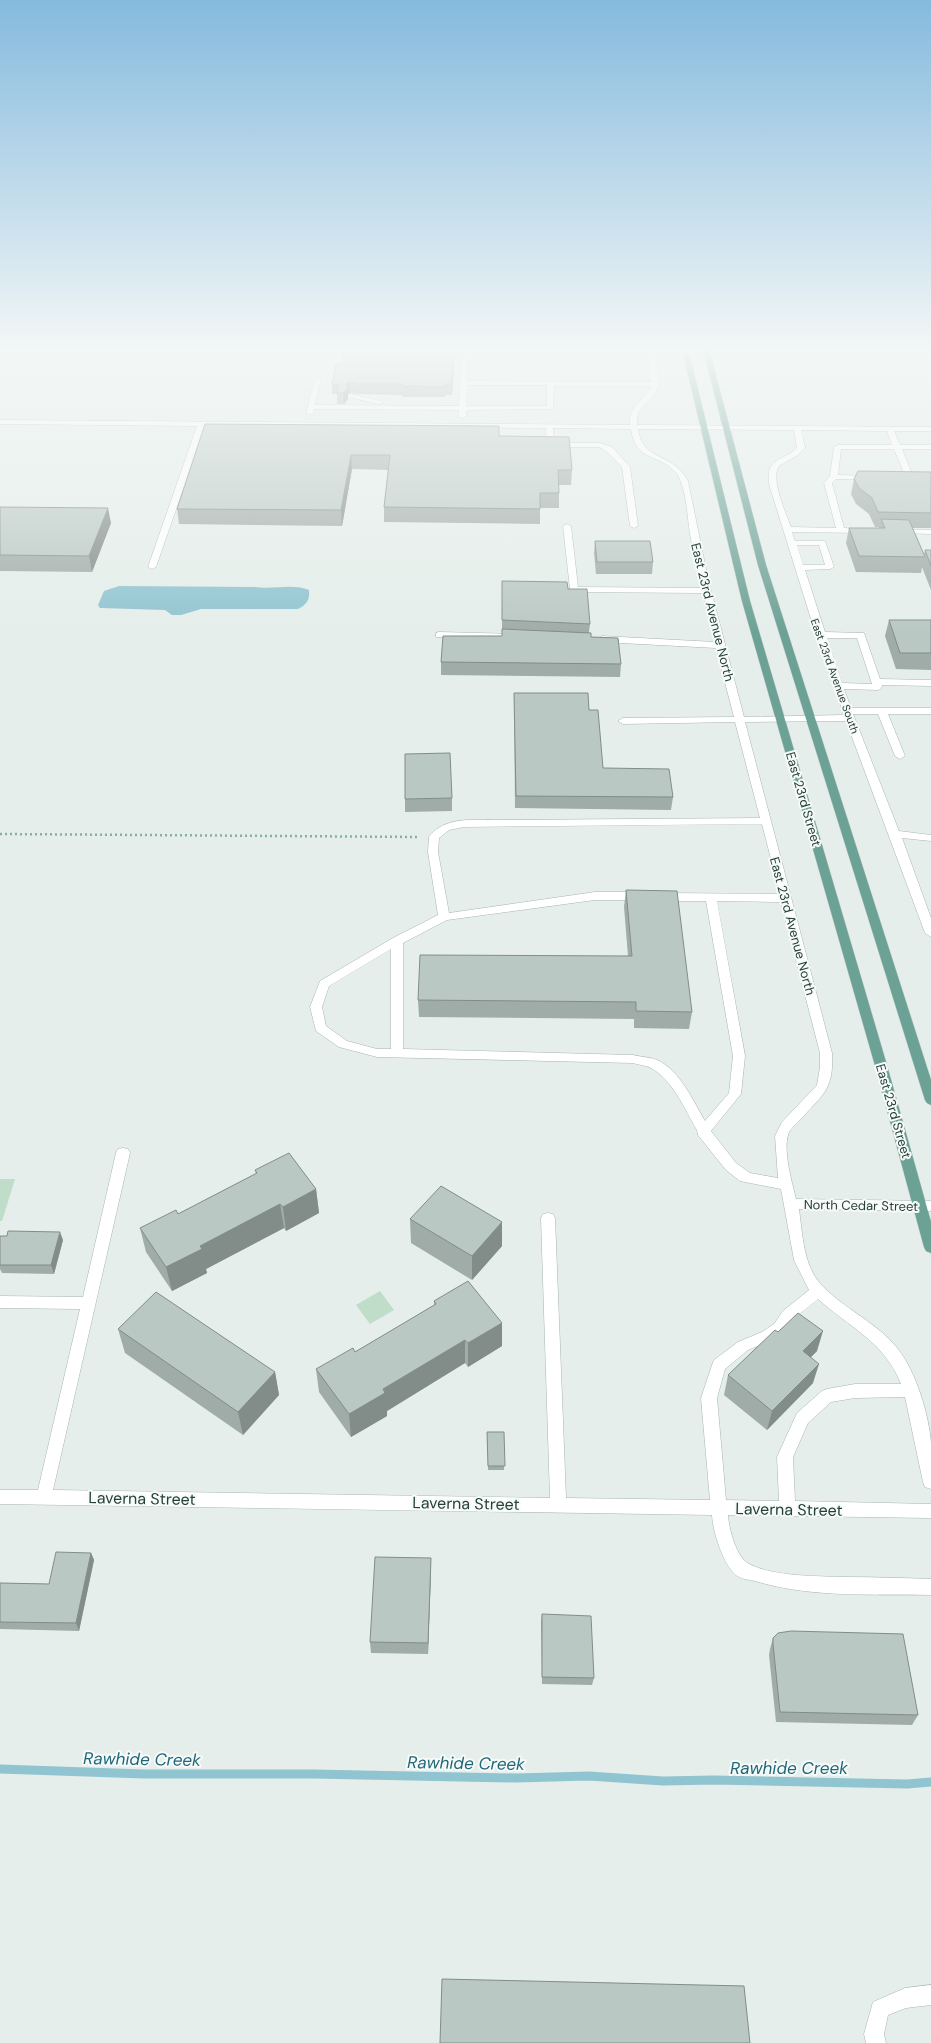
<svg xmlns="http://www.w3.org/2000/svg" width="931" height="2043" font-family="'DM Sans',sans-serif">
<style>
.green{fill:#bfddc8}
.water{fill:#90c4d0}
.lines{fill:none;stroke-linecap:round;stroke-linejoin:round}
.stream{stroke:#90c4d0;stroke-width:9}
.minor-casing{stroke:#a8b6b1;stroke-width:1}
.major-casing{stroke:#c2c9c8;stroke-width:1}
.path{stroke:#87b0a4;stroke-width:2.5;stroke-dasharray:2 3;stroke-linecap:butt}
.minor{fill:#fff;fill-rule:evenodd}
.major{fill:#6ca195;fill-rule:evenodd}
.wall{fill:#a0aca8}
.shaded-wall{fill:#828c88}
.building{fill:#bac8c3;stroke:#828c88}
.labels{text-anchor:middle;stroke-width:4;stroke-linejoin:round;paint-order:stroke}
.far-street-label{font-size:11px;fill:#253f39;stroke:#f6faf8}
.street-label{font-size:13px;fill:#253f39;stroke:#f6faf8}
.near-street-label{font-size:16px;fill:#253f39;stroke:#f6faf8}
.near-water-label{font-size:17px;font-style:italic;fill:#216779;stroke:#f6faf8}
</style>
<rect width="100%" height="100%" fill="#e5eeea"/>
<g class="green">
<path d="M0,1179H15L2,1221H0Z"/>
<path d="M380,1291L394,1310L370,1324L356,1305Z"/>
</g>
<path class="water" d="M119,586L255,587C273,590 293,583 309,590C310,600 307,604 298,609H201L181,615H172L165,610L100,608L98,605L104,591Z"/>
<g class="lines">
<path class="stream" d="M0,1769L144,1774H313L516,1778L589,1776L663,1781L714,1780L907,1784L931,1782"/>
<defs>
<g id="minor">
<path d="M462,349H468L467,381L651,382L647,349H653C655,360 661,377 658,387C652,404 636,403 637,425L931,427V431H894L900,445H931V449H902L913,476L931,477V481L907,480L894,449H841L838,475L871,476L875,478L871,480L836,479L832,483L844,528L864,529L868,531L867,533L792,532L795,541H825L834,567L830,569L805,570L825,632L864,633L880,679L931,680V686L882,685L881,689L878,690L844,689L851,708H931V714H888L905,756L900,759L895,756L878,714H853L899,831L931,835V841L902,838L931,918V937L925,933L846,721L745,722L832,1053C834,1091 822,1095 799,1121C795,1125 789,1130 788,1135C783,1152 792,1182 796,1199L931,1201V1211L799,1209C802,1231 803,1256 814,1275C831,1303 876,1320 898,1349C916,1372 929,1415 931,1443C931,1458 931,1474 931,1489L925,1487L923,1482L905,1397L855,1398L831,1402L808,1423L793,1457L795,1501L931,1504V1518L728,1515C729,1529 736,1557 749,1564C775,1577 817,1576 846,1577C874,1577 903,1578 931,1579V1595C873,1594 811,1598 755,1581C750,1580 742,1579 737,1576C723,1565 713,1532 712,1515L0,1504V1490H38L80,1309L0,1308V1296L83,1297L116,1153L118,1149L123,1148L128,1149L130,1153L53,1490L550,1498L541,1218L543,1214L548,1213L553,1214L555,1218L566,1498L710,1500L701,1398L712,1365L714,1360L738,1342L762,1332L774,1324L783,1311L809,1290L794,1260L781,1189L740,1181L726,1170L698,1135L697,1130C685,1110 673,1080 651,1068C646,1065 639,1065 633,1063L377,1057L339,1047L316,1031L310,1007L320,981L393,938L438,915L428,852L429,837C444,816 475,820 498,820L760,818L735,722L623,724L618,721L623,718L734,717L716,648L602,642L598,639L602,636L715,642L703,593L574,592L570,589L563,526L567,524L571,526L578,587L702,588C697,570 693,552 690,534C687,516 687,490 677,474C662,453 635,463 631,429L553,428L554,443H600L612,447L630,467L638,526L634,528L630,526L622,467L606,451L599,447H547L546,428L205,426L156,567L152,569L148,567L197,426L0,424V420L630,425C629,403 644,403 651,386H554L553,409L466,410V416L462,418L458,416L459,410L314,409L313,415L306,413L315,379L318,377L321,379L315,405L459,406ZM467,385H547V406H466ZM638,429L794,430L797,448C782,462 766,457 769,484L816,635L844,715L744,717L708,579L688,481C673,452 642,462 638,429ZM801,430L887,431L892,445H838L834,447L830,476L824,483L836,528L791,527C786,513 770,479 779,466L798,455L805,448ZM797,545H819L825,565H803ZM827,638H857L872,684L842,683ZM762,824L780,894L661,893L656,897L661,901H706L733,1056L729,1093L705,1121C693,1101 680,1070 657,1060C650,1057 641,1057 633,1055L403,1049V943L447,920L595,900H641L646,896L641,892H595L449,913L438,852L439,838L449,830L464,827ZM717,901L781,902L820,1053V1067L817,1085L782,1122L775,1136L778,1178L750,1173L736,1163L711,1131L741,1094L745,1056ZM391,949V1049H377L347,1041L326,1026L322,1007L329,986ZM818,1299C850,1328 884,1341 901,1384H855L827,1389L822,1391L797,1413L777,1457L779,1501L726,1500L717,1398L725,1369L748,1350L772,1340L784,1332L793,1319Z"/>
<path d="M350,394L381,401L383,402L379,404L348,397V395Z"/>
<path d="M895,529L931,530V534L898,533L894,531Z"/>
<path d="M439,632L517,634L521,637L517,640L436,637V633Z"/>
<path d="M931,1985V2005L906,2008L888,2015L884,2034L886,2043H866L864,2034L873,2002L905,1988Z"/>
</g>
<g id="major">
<path d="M682,349H688L750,601L886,1062L931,1222V1253L926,1251L924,1247L874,1062L742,601Z"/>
<path d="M703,349H709L766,565L931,1080V1105L927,1103L925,1100L758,565Z"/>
</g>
</defs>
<use href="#minor" class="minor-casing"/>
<use href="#major" class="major-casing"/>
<path class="path" d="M0,834L419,837"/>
<use href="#minor" class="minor"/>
<use href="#major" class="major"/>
</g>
<g class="wall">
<path d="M455,349L452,395H446L445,397H402V395L358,394L350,393L348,394V399L344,404H337V394H332V384L342,364Z"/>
<path d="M205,424L499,436L572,470L571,485H559V508H540V524L384,522V507L388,470L352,469L342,526L179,524L177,509Z"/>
<path d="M931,472V528H913L924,554L925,550H931V590L922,567L921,573L856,572L846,543L849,528H879V527H875L869,514L856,504L851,494L854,479Z"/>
<path d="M0,507L111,523L92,572L0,571Z"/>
<path d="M595,541L653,562L652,574H596L594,553Z"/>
<path d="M502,581L568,589L590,624L589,632L591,637L621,664L620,677L441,675V662L502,636Z"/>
<path d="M889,620H931V670L896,669L885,636Z"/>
<path d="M514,693L589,710L603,768L673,797L671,810L515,808Z"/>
<path d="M452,798V811L405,812V799Z"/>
<path d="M626,890L692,1012L689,1029L634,1028V1019L419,1017L418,1000L628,956L624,907Z"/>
<path d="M255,1170L316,1189L319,1213L286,1231L284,1228L206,1269L207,1273L172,1291L146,1252L140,1228L178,1214L256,1174Z"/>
<path d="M410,1219L502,1222V1246L472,1280L411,1243Z"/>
<path d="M0,1236L63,1240L54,1274L2,1273L0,1269Z"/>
<path d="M434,1301L502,1323V1346L468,1367L465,1363L387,1411V1416L351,1437L319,1392L316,1369L355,1352L434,1306Z"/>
<path d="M118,1329L275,1372L279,1395L243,1435L125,1353Z"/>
<path d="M778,1332L817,1351L811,1357L813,1383L767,1430L724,1395L728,1375Z"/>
<path d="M487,1432H504V1470H488Z"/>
<path d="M91,1553L94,1560L79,1631L0,1629V1583L49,1584Z"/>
<path d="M431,1569L428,1654L371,1653L370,1642Z"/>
<path d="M542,1614L594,1678L592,1685L542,1684L541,1622Z"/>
<path d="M773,1638L918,1715L912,1725L776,1722L769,1655L770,1649Z"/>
</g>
<g class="shaded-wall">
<path d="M454,349H455L452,395V384Z"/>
<path d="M350,382V393L348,394V399L344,404L343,393L346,384Z"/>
<path d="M351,455L352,469L342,526L341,510Z"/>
<path d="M108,508L111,523L92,572L89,556Z"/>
<path d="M316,1189L319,1213L286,1231L283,1207Z"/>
<path d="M280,1204L284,1228L206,1269L207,1273L172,1291L166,1267L200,1246Z"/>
<path d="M502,1222V1246L472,1280V1256Z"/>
<path d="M60,1232L63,1240L54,1274L51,1265Z"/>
<path d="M502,1323V1346L468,1367V1343Z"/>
<path d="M823,1331L817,1351L797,1371L803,1351Z"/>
<path d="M465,1340V1363L387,1411V1416L351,1437L349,1414L383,1389Z"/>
<path d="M819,1364L813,1383L767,1430L772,1411Z"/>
<path d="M275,1372L279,1395L243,1435L238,1412Z"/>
<path d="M91,1553L94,1560L79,1631L76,1623Z"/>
<path d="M431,1558V1569L428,1654V1643Z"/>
</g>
<g class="building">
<path d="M344,349H454L452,384H445V387L402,386V384H358L350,382L346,384L348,388L343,393H337L339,384H332L336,364H342Z"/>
<path d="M205,424L499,426V436L569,437L572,470H558L559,493H540V509L384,507L390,455H351L341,510L177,509Z"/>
<path d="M858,471L931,472V513L878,512L872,498L859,488L854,479Z"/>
<path d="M0,507L108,508L89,556L0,555Z"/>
<path d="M881,519L909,520L925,557L859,556L849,528H885Z"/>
<path d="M595,541H650L653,562H597Z"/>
<path d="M925,550H931V566Z"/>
<path d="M502,581L567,582L568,589H587L590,624L502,620Z"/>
<path d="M889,620H931V653H900Z"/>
<path d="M502,629L591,633V637L618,638L621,664L441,662L443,636H502Z"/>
<path d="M514,693H588L589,710H598L603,768L669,769L673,797L516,796Z"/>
<path d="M450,753L452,798L405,799V754Z"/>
<path d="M626,890L677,891L692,1012L636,1011V1002L418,1000L420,955L632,956Z"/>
<path d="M289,1153L316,1189L283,1207L280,1204L200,1246L202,1249L166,1267L140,1228L176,1210L178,1214L257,1173L255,1170Z"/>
<path d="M441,1186L502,1222L472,1256L410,1219Z"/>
<path d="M8,1231L60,1232L51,1265H0V1236H7Z"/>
<path d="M468,1281L502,1323L468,1343L465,1340L383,1389L385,1393L349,1414L316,1369L353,1348L355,1352L436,1304L434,1301Z"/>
<path d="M156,1292L275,1372L238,1412L118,1329Z"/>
<path d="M798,1313L823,1331L803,1351L819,1364L772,1411L728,1375L775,1330L778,1332Z"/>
<path d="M487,1432H504L505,1466H488Z"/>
<path d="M56,1552L91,1553L76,1623L0,1622V1583L49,1584Z"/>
<path d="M375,1557L431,1558L428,1643L370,1642Z"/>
<path d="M542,1614L591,1616L594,1678L542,1677Z"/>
<path d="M791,1631L903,1634L918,1715L780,1712L773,1644V1638L778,1633Z"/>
<path d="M442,1979L744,1986L750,2043H440Z"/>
</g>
<linearGradient id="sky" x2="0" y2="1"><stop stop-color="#85bade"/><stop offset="0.55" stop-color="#f3f7f6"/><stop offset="1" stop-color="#f3f7f6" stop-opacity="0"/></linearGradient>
<rect width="931" height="635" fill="url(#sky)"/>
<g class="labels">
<g class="far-street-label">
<text transform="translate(835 676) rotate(70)" y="4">East 23rd Avenue South</text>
</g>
<g class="street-label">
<text transform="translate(713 612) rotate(76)" y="5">East 23rd Avenue North</text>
<text transform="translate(804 799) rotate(74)" y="5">East 23rd Street</text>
<text transform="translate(793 926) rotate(75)" y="5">East 23rd Avenue North</text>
<text transform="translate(894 1111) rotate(74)" y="5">East 23rd Street</text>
<text transform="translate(861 1205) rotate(1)" y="5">North Cedar Street</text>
</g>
<g class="near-street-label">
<text transform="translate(142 1498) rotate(1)" y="6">Laverna Street</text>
<text transform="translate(466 1503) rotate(1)" y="6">Laverna Street</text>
<text transform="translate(789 1509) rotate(1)" y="6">Laverna Street</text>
</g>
<g class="near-water-label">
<text transform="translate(142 1759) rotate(1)" y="6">Rawhide Creek</text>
<text transform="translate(466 1763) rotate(1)" y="6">Rawhide Creek</text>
<text x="789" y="1774">Rawhide Creek</text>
</g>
</g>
</svg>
